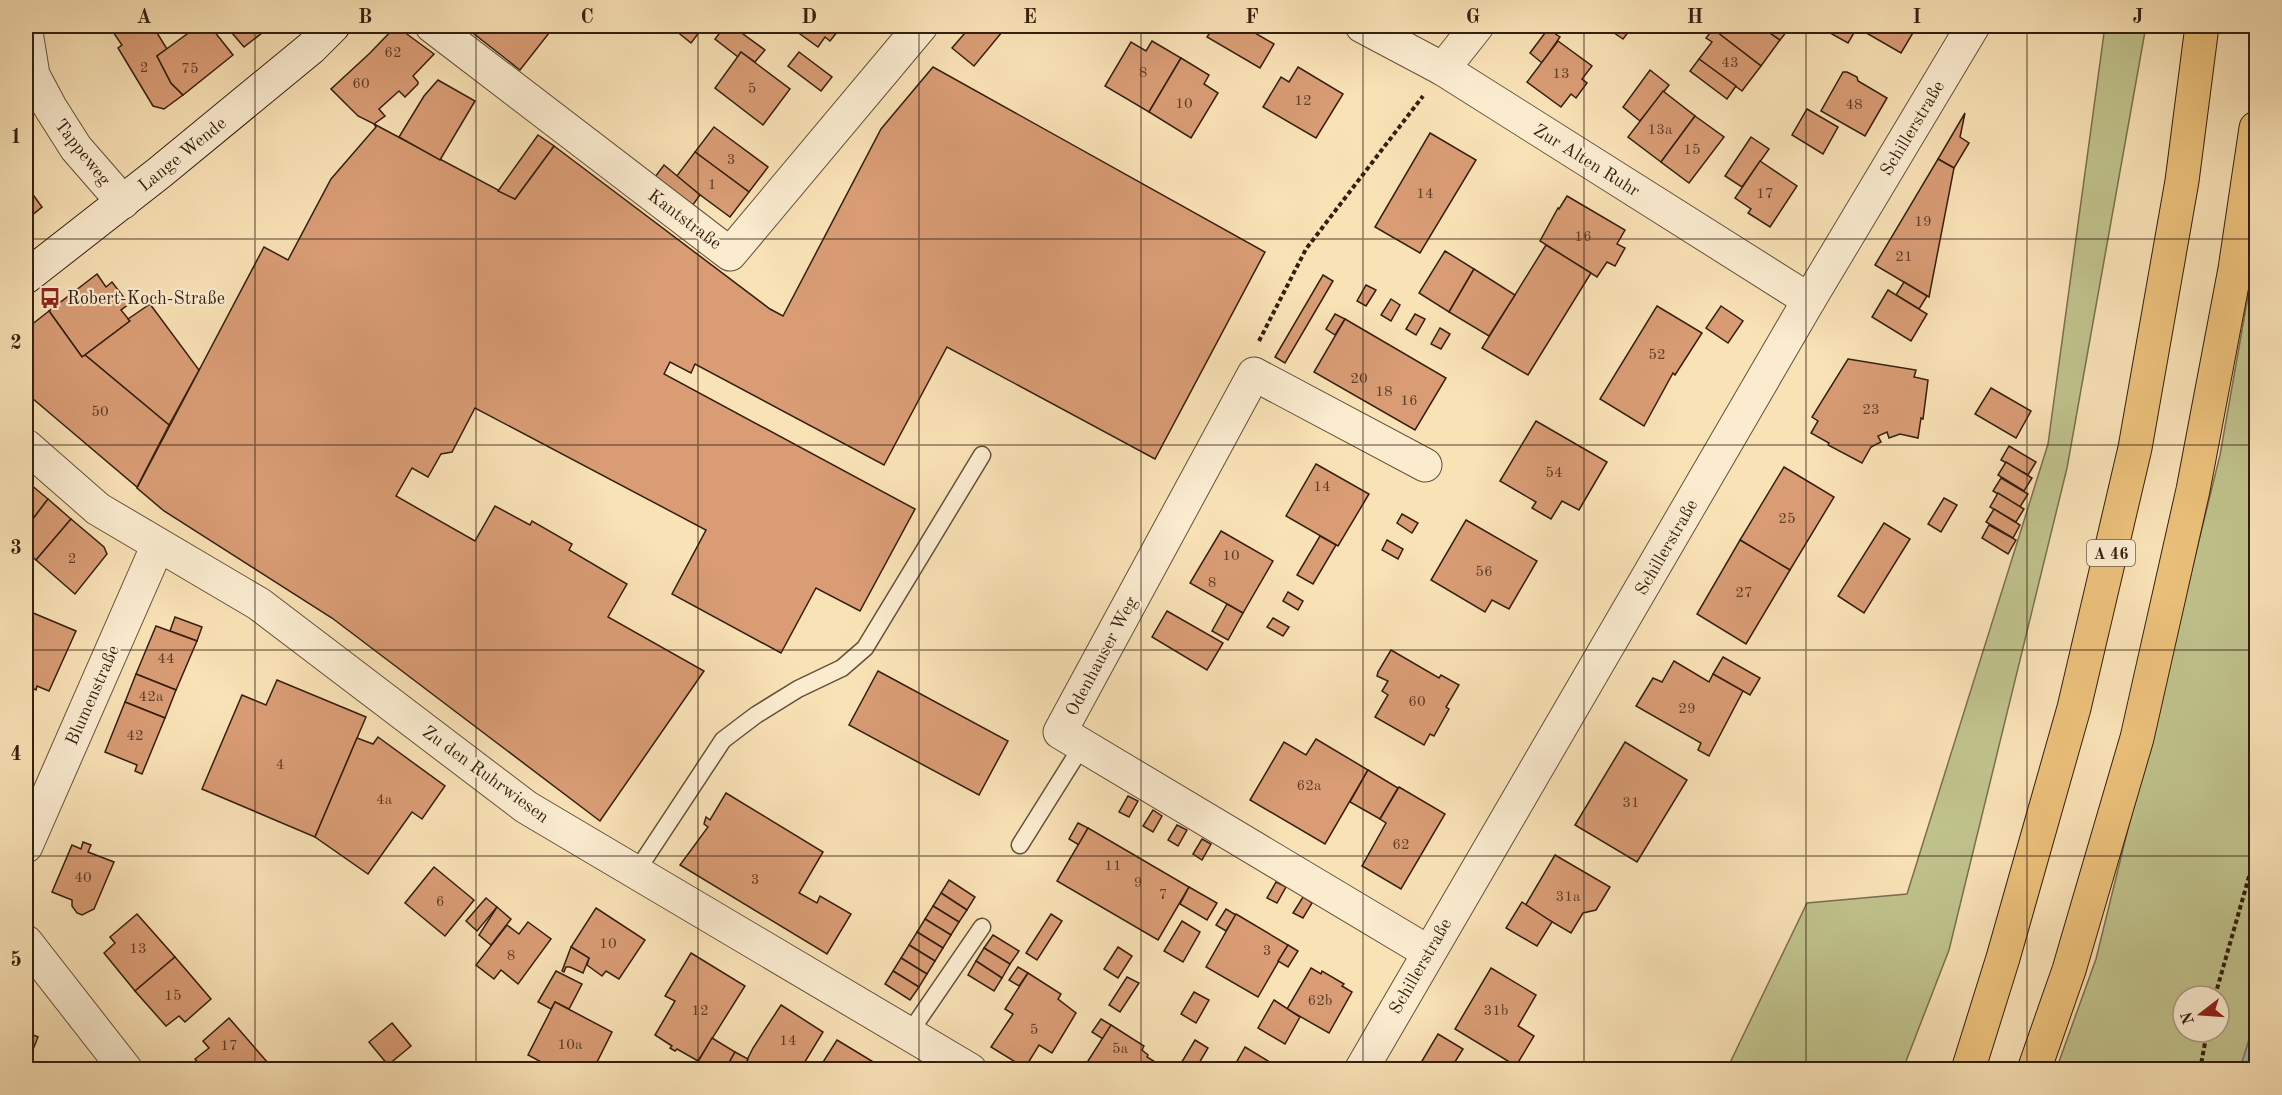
<svg xmlns="http://www.w3.org/2000/svg" width="2282" height="1095" font-family="'Old Standard TT',serif">
<style>
.green{fill:#c0c28c;stroke:#7a704e;stroke-width:1.5;fill-rule:evenodd}
.water{fill:#a1bcb7;stroke:#757d74;stroke-width:1.5}
.building{fill:#d99c75;stroke:#341f0f;stroke-width:1.5}
.lines{fill:none;stroke-linecap:round;stroke-linejoin:round}
.lane-casing{stroke:#655039;stroke-width:19}
.street-casing{stroke:#655039;stroke-width:35}
.secondary-casing{stroke:#341f0f;stroke-width:35}
.highway-casing{stroke:#341f0f;stroke-width:35}
.path{stroke:#341f0f;stroke-width:4;stroke-dasharray:4.5 3;stroke-linecap:butt}
.lane{stroke:#fbecd0;stroke-width:16}
.street{stroke:#fbecd0;stroke-width:33}
.secondary{stroke:#fbecd0;stroke-width:33}
.highway{stroke:#ecc17b;stroke-width:33}
.grid{fill:none;stroke:#341f0f;stroke-width:1.5;stroke-opacity:0.55}
.labels{text-anchor:middle;stroke-width:4.5;stroke-linejoin:round;paint-order:stroke}
.number-label{font-size:15px;fill:#5d3e28}
.shield{fill:#fbecd0;stroke:#705c49;stroke-width:1.5}
.shield-label{font-size:16px;font-weight:bold;fill:#341f0f}
.street-label{font-size:18px;fill:#341f0f;stroke:#fbecd0}
.poi-label{font-size:18px;fill:#341f0f;stroke:#fbecd0;text-anchor:start}
.neatline{fill:none;stroke:#341f0f;stroke-width:2}
.grid-label{font-size:20px;text-anchor:middle;font-weight:bold;fill:#341f0f}
</style>
<rect width="100%" height="100%" fill="#f9e2b6"/>
<filter id="stains"><feTurbulence type="fractalNoise" baseFrequency=".00333" numOctaves="4"/><feColorMatrix values="0 0 0 0 .2 0 0 0 0 .09 0 0 0 0 .02 0 0 0 .5 -.17"/></filter>
<radialGradient id="worn" r=".72"><stop offset=".6" stop-color="#630" stop-opacity="0"/><stop offset="1" stop-color="#630" stop-opacity=".3"/></radialGradient>
<g class="green">
<path d="M2105,26H2146L2067,468L1949,950L1903,1069H1727L1807,903L1907,894L2048,444Z"/>
<path d="M2256,251V1017L2240,1069L2056,1070L2096,959L2220,455ZM2183,996H2219V1032H2183Z"/>
</g>
<path class="water" d="M2256,1017V1069H2240Z"/>
<g class="building">
<path d="M109,26H158L154,28L167,49L157,56L171,83L183,95L164,109L153,106L118,48L122,45Z"/>
<path d="M198,26H210L233,55L183,95L171,83L157,56Z"/>
<path d="M226,26H271L244,47Z"/>
<path d="M396,26L434,54L413,76L418,82V84L405,97L399,91L379,109L385,116L374,124L358,116L331,89L370,53Z"/>
<path d="M464,26H550L553,28L520,70Z"/>
<path d="M670,26H704L691,43Z"/>
<path d="M725,26H732L765,50L755,62L741,52L738,57L715,39Z"/>
<path d="M789,26H842L830,41L825,37L818,47Z"/>
<path d="M971,26H1007L974,66L952,48Z"/>
<path d="M1214,26H1243L1274,44L1260,68L1207,37Z"/>
<path d="M1604,26H1633L1623,39Z"/>
<path d="M1715,26H1760L1780,40L1761,66L1713,29Z"/>
<path d="M1760,26H1791L1780,40Z"/>
<path d="M1825,26H1858L1848,43L1823,29Z"/>
<path d="M1858,26H1917L1901,53L1856,27Z"/>
<path d="M1548,29L1560,37L1542,63L1530,53Z"/>
<path d="M1713,29L1761,66L1742,91L1699,59L1712,42L1706,38Z"/>
<path d="M1152,41L1181,58L1149,112L1105,86L1131,42L1146,51Z"/>
<path d="M1558,41L1592,66L1582,79L1587,83L1576,98L1571,94L1561,107L1527,82Z"/>
<path d="M741,52L790,89L763,125L715,88Z"/>
<path d="M799,52L832,77L821,91L788,66Z"/>
<path d="M1181,58L1209,75L1204,84L1218,93L1191,138L1149,112Z"/>
<path d="M1699,59L1736,86L1727,99L1690,71Z"/>
<path d="M933,67L1265,252L1155,459L947,347L884,465L695,364L691,373L670,362L664,374L915,509L860,611L816,588L781,653L672,594L706,530L475,408L452,452L441,454L428,477L412,468L396,496L475,541L495,506L530,525L532,521L572,544L569,550L627,584L608,617L704,671L600,821L332,618L164,511L137,488L264,247L288,260L331,179L376,127L374,124L515,199L554,146L770,309L783,316L881,129Z"/>
<path d="M1298,67L1343,94L1316,138L1263,107L1281,77L1289,82Z"/>
<path d="M1650,70L1669,85L1640,121L1623,107Z"/>
<path d="M1843,72H1847L1857,77L1858,81L1887,98L1865,136L1821,111Z"/>
<path d="M438,80L475,101L440,160L399,137L424,96Z"/>
<path d="M1663,91L1695,116L1661,162L1628,137Z"/>
<path d="M1807,109L1838,127L1823,154L1792,135Z"/>
<path d="M1965,113L1960,137L1969,143L1954,168L1938,159Z"/>
<path d="M1695,116L1724,137L1689,183L1661,162Z"/>
<path d="M714,127L768,167L749,192L695,152Z"/>
<path d="M1430,133L1476,160L1420,253L1375,227Z"/>
<path d="M538,135L554,146L515,199L498,191Z"/>
<path d="M1751,137L1769,149L1742,187L1725,176Z"/>
<path d="M695,152L749,192L730,217L676,177Z"/>
<path d="M1938,159L1954,168L1929,297L1875,265Z"/>
<path d="M1760,161L1797,186L1770,227L1748,213L1751,209L1735,198Z"/>
<path d="M664,165L700,195L690,209L652,181Z"/>
<path d="M26,185L42,207L26,220Z"/>
<path d="M1567,196L1625,230L1617,244L1625,248L1615,266L1607,262L1597,277L1540,241L1558,208L1559,209Z"/>
<path d="M1546,245L1591,273L1528,375L1482,348Z"/>
<path d="M1445,251L1474,269L1449,312L1419,293Z"/>
<path d="M1474,269L1515,295L1489,336L1449,312Z"/>
<path d="M97,274L106,287L112,282L129,304L121,310L130,321L82,357L49,311Z"/>
<path d="M1323,275L1333,281L1285,363L1275,357Z"/>
<path d="M1904,282L1927,296L1919,309L1896,295Z"/>
<path d="M1366,285L1376,290L1366,306L1357,301Z"/>
<path d="M1888,290L1927,314L1911,341L1872,317Z"/>
<path d="M1391,299L1400,305L1391,321L1381,315Z"/>
<path d="M150,304L199,370L169,425L85,355L130,321L128,319Z"/>
<path d="M1657,306L1702,333L1675,375L1673,373L1644,426L1600,399Z"/>
<path d="M1721,306L1743,321L1728,343L1706,328Z"/>
<path d="M49,311L82,357L85,355L169,425L137,487L26,393V329Z"/>
<path d="M1335,314L1345,319L1335,335L1326,329Z"/>
<path d="M1415,314L1425,319L1416,335L1406,329Z"/>
<path d="M1345,319L1446,378L1415,430L1314,372Z"/>
<path d="M1440,328L1450,334L1441,349L1431,344Z"/>
<path d="M1848,359L1916,370L1914,377L1928,380L1923,419L1921,418L1918,438L1900,434L1889,438L1887,432L1878,436L1881,442L1871,447L1862,463L1828,445L1829,443L1811,433L1818,421L1812,417Z"/>
<path d="M1991,388L2031,411L2016,438L1975,414Z"/>
<path d="M1536,421L1607,462L1579,510L1562,501L1551,519L1532,508L1536,502L1500,481Z"/>
<path d="M2009,446L2036,462L2028,475L2001,460Z"/>
<path d="M2006,462L2032,478L2024,491L1998,475Z"/>
<path d="M1316,464L1369,494L1338,546L1286,516Z"/>
<path d="M1784,467L1834,497L1790,570L1740,540Z"/>
<path d="M2001,478L2028,494L2020,507L1993,491Z"/>
<path d="M30,484L48,499L26,528V490Z"/>
<path d="M1998,493L2024,509L2016,522L1990,507Z"/>
<path d="M1944,498L1957,505L1941,532L1928,524Z"/>
<path d="M48,499L71,519L36,560L26,551V528Z"/>
<path d="M1994,509L2020,525L2013,538L1986,522Z"/>
<path d="M1402,514L1418,523L1412,533L1397,523Z"/>
<path d="M71,519L104,547L107,554L75,594L36,560Z"/>
<path d="M1466,520L1537,561L1509,609L1492,600L1485,612L1431,580Z"/>
<path d="M1884,523L1910,539L1864,613L1838,596Z"/>
<path d="M1989,525L2016,540L2008,554L1982,538Z"/>
<path d="M1221,531L1273,561L1243,613L1190,583Z"/>
<path d="M1320,536L1336,545L1313,584L1297,575Z"/>
<path d="M1387,540L1403,549L1398,559L1382,550Z"/>
<path d="M1740,540L1790,570L1746,644L1697,614Z"/>
<path d="M1288,592L1303,601L1298,610L1283,601Z"/>
<path d="M1227,604L1243,613L1228,640L1212,631Z"/>
<path d="M26,610L76,631L49,691L37,686L36,690L26,685Z"/>
<path d="M1167,611L1223,643L1207,670L1152,637Z"/>
<path d="M175,617L202,627L197,641L170,631Z"/>
<path d="M1273,618L1289,627L1283,636L1267,627Z"/>
<path d="M156,626L197,641L176,690L136,674Z"/>
<path d="M1391,650L1439,678L1441,675L1459,685L1446,707L1449,709L1434,736L1430,734L1424,745L1375,717L1388,695L1382,691L1388,681L1377,676L1378,672Z"/>
<path d="M1723,657L1760,678L1750,695L1713,674Z"/>
<path d="M1674,661L1709,682L1713,674L1743,691L1709,756L1698,750L1701,743L1636,706L1653,678L1662,682Z"/>
<path d="M878,671L1008,741L979,795L849,725Z"/>
<path d="M136,674L176,690L165,718L125,702Z"/>
<path d="M277,680L366,717L315,837L202,789L242,695L266,705Z"/>
<path d="M125,702L165,718L142,774L135,771L137,765L105,752Z"/>
<path d="M378,737L445,786L422,819L412,812L368,874L315,837L357,738L373,744Z"/>
<path d="M1316,739L1368,770L1325,844L1250,800L1284,742L1306,755Z"/>
<path d="M1625,742L1687,780L1637,862L1575,825Z"/>
<path d="M1368,770L1398,788L1380,819L1350,802Z"/>
<path d="M1399,787L1445,814L1401,889L1362,866L1386,823L1380,819Z"/>
<path d="M726,793L823,852L799,893L817,903L820,896L851,914L827,954L680,865L708,827L704,824L706,817L710,820Z"/>
<path d="M1128,796L1138,801L1129,817L1119,812Z"/>
<path d="M1153,810L1162,816L1153,832L1143,826Z"/>
<path d="M1078,823L1088,828L1079,845L1069,839Z"/>
<path d="M1177,825L1187,830L1178,846L1168,840Z"/>
<path d="M1088,828L1189,887L1158,940L1057,881Z"/>
<path d="M1202,839L1211,844L1202,860L1193,854Z"/>
<path d="M83,842L91,845L88,852L114,862L94,909L82,915L77,913L72,906V900L52,892L72,845L81,849Z"/>
<path d="M1555,855L1610,887L1596,910L1583,913L1571,933L1525,906Z"/>
<path d="M434,867L474,900L445,936L405,903Z"/>
<path d="M949,880L975,897L967,910L941,893Z"/>
<path d="M1276,882L1286,887L1277,903L1267,898Z"/>
<path d="M1189,887L1217,903L1207,920L1180,904Z"/>
<path d="M941,893L967,910L959,922L933,906Z"/>
<path d="M1303,897L1312,903L1303,918L1293,913Z"/>
<path d="M486,898L497,907L477,931L466,921Z"/>
<path d="M1522,902L1552,922L1537,946L1506,928Z"/>
<path d="M933,906L959,922L951,935L925,919Z"/>
<path d="M497,907L511,919L491,945L479,935Z"/>
<path d="M596,908L645,940L619,979L606,971L602,976L587,965L589,958L571,947Z"/>
<path d="M1226,909L1236,915L1226,931L1216,925Z"/>
<path d="M137,914L175,957L135,991L104,953L115,943L110,937Z"/>
<path d="M1051,914L1062,921L1037,960L1026,953Z"/>
<path d="M1236,914L1288,945L1258,997L1206,967Z"/>
<path d="M925,919L951,935L943,948L917,932Z"/>
<path d="M1182,921L1200,932L1183,962L1164,951Z"/>
<path d="M528,922L551,939L518,984L501,970L494,979L476,965L507,925L519,934Z"/>
<path d="M917,932L943,948L935,961L909,945Z"/>
<path d="M993,935L1019,951L1010,964L984,948Z"/>
<path d="M909,945L935,961L927,974L901,958Z"/>
<path d="M1288,945L1298,951L1288,967L1278,961Z"/>
<path d="M571,947L589,958L583,973L570,967H566L564,972L562,971Z"/>
<path d="M1118,947L1132,956L1118,978L1104,969Z"/>
<path d="M984,948L1010,964L1002,978L976,961Z"/>
<path d="M691,953L745,986L698,1061L677,1049L675,1051L670,1048L672,1046L655,1035L675,1001L665,996Z"/>
<path d="M175,957L211,999L185,1022L179,1016L166,1026L135,991Z"/>
<path d="M901,958L927,974L919,987L893,971Z"/>
<path d="M976,961L1002,978L994,991L968,975Z"/>
<path d="M1018,967L1028,973L1019,986L1009,980Z"/>
<path d="M1311,968L1321,974L1322,971L1344,984L1342,986L1352,992L1329,1033L1287,1009Z"/>
<path d="M1491,968L1536,995L1518,1026L1534,1036L1516,1066L1455,1029Z"/>
<path d="M556,971L582,984L569,1009L555,1002L551,1009L538,1002Z"/>
<path d="M893,971L919,987L910,1000L885,984Z"/>
<path d="M1028,973L1061,994L1058,999L1076,1013L1052,1053L1039,1045L1025,1068L991,1047L1013,1014L1005,1009Z"/>
<path d="M1127,977L1139,983L1120,1012L1109,1005Z"/>
<path d="M1194,992L1209,1000L1196,1023L1181,1014Z"/>
<path d="M1274,1000L1300,1017L1285,1044L1258,1028Z"/>
<path d="M555,1002L612,1032L593,1070H547L545,1064L528,1055Z"/>
<path d="M781,1005L823,1032L800,1070H746L743,1068L753,1048Z"/>
<path d="M229,1018L268,1063L260,1070H204L195,1059L209,1048L203,1041Z"/>
<path d="M1101,1019L1111,1025L1103,1039L1092,1032Z"/>
<path d="M392,1023L411,1046L388,1065L369,1042Z"/>
<path d="M1111,1025L1144,1046L1142,1050L1148,1055L1147,1057L1160,1065L1157,1070H1093L1096,1065L1088,1061Z"/>
<path d="M26,1032L38,1037L26,1067Z"/>
<path d="M1438,1034L1463,1049L1450,1070H1436L1422,1061Z"/>
<path d="M712,1038L735,1052L725,1070H693Z"/>
<path d="M837,1040L880,1066L877,1070H818Z"/>
<path d="M1195,1040L1208,1048L1195,1070H1177Z"/>
<path d="M1245,1047L1283,1070H1232Z"/>
<path d="M735,1052L748,1059L743,1068L746,1070H725Z"/>
</g>
<g class="lines">
<defs>
<g id="lane">
<path d="M1020,845L1082,746"/>
<path d="M636,872L723,740L756,715L798,689L842,668L865,648L982,455"/>
<path d="M910,1032L982,927"/>
</g>
<g id="street">
<path d="M432,26L730,254L921,26"/>
<path d="M1362,26L1443,69L1809,300"/>
<path d="M26,32L33,75L50,107L76,148L123,202"/>
<path d="M1443,69L1477,26"/>
<path d="M26,446L98,509L259,604L526,807L970,1070"/>
<path d="M1425,465L1254,374L1060,732L1428,952"/>
<path d="M26,846L158,545"/>
<path d="M26,942L126,1070"/>
<path d="M1361,1070L1809,300L1973,26"/>
</g>
<path id="secondary" d="M26,277L159,173L311,48L333,26"/>
<g id="highway">
<path d="M1968,1070L2003,958L2074,708L2135,448L2182,181L2202,26"/>
<path d="M2034,1070L2069,970L2137,738L2193,490L2235,269L2256,128"/>
</g>
</defs>
<use href="#lane" class="lane-casing"/>
<use href="#street" class="street-casing"/>
<use href="#secondary" class="secondary-casing"/>
<use href="#highway" class="highway-casing"/>
<g class="path">
<path d="M1259,341L1306,249L1423,96"/>
<path d="M2215,996L2256,852"/>
<path d="M2200,1070L2207,1032"/>
</g>
<use href="#lane" class="lane"/>
<use href="#street" class="street"/>
<use href="#secondary" class="secondary"/>
<use href="#highway" class="highway"/>
</g>
<path class="grid" d="M255,26V1070M476,26V1070M698,26V1070M919,26V1070M1141,26V1070M1363,26V1070M1584,26V1070M1806,26V1070M2027,26V1070M26,239H2256M26,445H2256M26,650H2256M26,856H2256"/>
<defs>
<symbol id="bus-bare" viewBox="-9 -9 18 18"><path d="M-5-6H5V4H4V6H2V4H-2V6H-4V4H-5ZM-3.5-4V0h7V-4ZM-3.5 1.2v1.5H-2V1.2ZM2 1.2v1.5H3.5V1.2Z" fill="#8f2418" stroke="#fbecd0" stroke-width="2.5" paint-order="stroke"/></symbol>
</defs>
<g fill-rule="evenodd">
<use href="#bus-bare" x="35" y="283" width="30" height="30"/>
</g>
<g class="labels">
<g class="number-label">
<text x="393" y="57">62</text>
<text x="1730" y="67">43</text>
<text x="144" y="72">2</text>
<text x="190" y="73">75</text>
<text x="1143" y="77">8</text>
<text x="1561" y="78">13</text>
<text x="361" y="88">60</text>
<text x="752" y="93">5</text>
<text x="1303" y="105">12</text>
<text x="1184" y="108">10</text>
<text x="1854" y="109">48</text>
<text x="1660" y="134">13a</text>
<text x="1692" y="154">15</text>
<text x="731" y="164">3</text>
<text x="712" y="189">1</text>
<text x="1425" y="198">14</text>
<text x="1765" y="198">17</text>
<text x="1923" y="226">19</text>
<text x="1583" y="241">16</text>
<text x="1904" y="261">21</text>
<text x="1657" y="359">52</text>
<text x="1359" y="383">20</text>
<text x="1384" y="396">18</text>
<text x="1409" y="405">16</text>
<text x="1871" y="414">23</text>
<text x="100" y="416">50</text>
<text x="1554" y="477">54</text>
<text x="1322" y="491">14</text>
<text x="1787" y="523">25</text>
<text x="1231" y="560">10</text>
<text x="72" y="563">2</text>
<text x="1484" y="576">56</text>
<text x="1212" y="587">8</text>
<text x="1744" y="597">27</text>
<text x="166" y="663">44</text>
<text x="151" y="701">42a</text>
<text x="1417" y="706">60</text>
<text x="1687" y="713">29</text>
<text x="135" y="740">42</text>
<text x="280" y="769">4</text>
<text x="1309" y="790">62a</text>
<text x="384" y="804">4a</text>
<text x="1631" y="807">31</text>
<text x="1401" y="849">62</text>
<text x="1113" y="870">11</text>
<text x="83" y="882">40</text>
<text x="755" y="884">3</text>
<text x="1138" y="887">9</text>
<text x="1163" y="899">7</text>
<text x="1568" y="901">31a</text>
<text x="440" y="906">6</text>
<text x="608" y="948">10</text>
<text x="138" y="953">13</text>
<text x="1267" y="955">3</text>
<text x="511" y="960">8</text>
<text x="173" y="1000">15</text>
<text x="1320" y="1005">62b</text>
<text x="700" y="1015">12</text>
<text x="1496" y="1015">31b</text>
<text x="1034" y="1034">5</text>
<text x="788" y="1045">14</text>
<text x="570" y="1049">10a</text>
<text x="229" y="1050">17</text>
<text x="1120" y="1053">5a</text>
</g>
<rect class="shield" x="2087" y="540" width="48" height="26" rx="4.5"/>
<g class="shield-label">
<text x="2111" y="559">A 46</text>
</g>
<g class="street-label">
<text transform="translate(1912 128) rotate(-59)" y="6">Schillerstraße</text>
<text transform="translate(83 152) rotate(52)" y="6">Tappeweg</text>
<text transform="translate(182 154) rotate(-39)" y="6">Lange Wende</text>
<text transform="translate(1587 160) rotate(32)" y="6">Zur Alten Ruhr</text>
<text transform="translate(685 219) rotate(37)" y="6">Kantstraße</text>
<text transform="translate(1666 547) rotate(-60)" y="6">Schillerstraße</text>
<text transform="translate(1101 656) rotate(-62)" y="6">Odenhauser Weg</text>
<text transform="translate(92 695) rotate(-66)" y="6">Blumenstraße</text>
<text transform="translate(486 774) rotate(36)" y="6">Zu den Ruhrwiesen</text>
<text transform="translate(1420 966) rotate(-60)" y="6">Schillerstraße</text>
</g>
<g class="poi-label">
<text x="67" y="304">Robert-Koch-Straße</text>
</g>
</g>
<rect width="2282" height="1095" fill="none" stroke="#f9e2b6" stroke-width="66"/>
<g transform="translate(2201 1014) rotate(253)"><circle r="28" fill="#fbecd0" stroke="#ab9a83" stroke-width="1.5"/>
<path d="M0-4.5L10 22L0 15L-10 22Z" fill="#8f2418"/>
<text y="-9" font-size="16" font-weight="bold" text-anchor="middle" fill="#341f0f">N</text>
</g>
<rect x="33" y="33" width="2216" height="1029" class="neatline"/>
<g class="grid-label">
<text x="144" y="23">A</text>
<text x="365" y="23">B</text>
<text x="587" y="23">C</text>
<text x="809" y="23">D</text>
<text x="1030" y="23">E</text>
<text x="1252" y="23">F</text>
<text x="1473" y="23">G</text>
<text x="1695" y="23">H</text>
<text x="1917" y="23">I</text>
<text x="2138" y="23">J</text>
<text x="16" y="143">1</text>
<text x="16" y="349">2</text>
<text x="16" y="554">3</text>
<text x="16" y="760">4</text>
<text x="16" y="966">5</text>
</g>
<rect width="100%" height="100%" filter="url(#stains)"/>
<rect width="100%" height="100%" fill="url(#worn)"/>
</svg>
